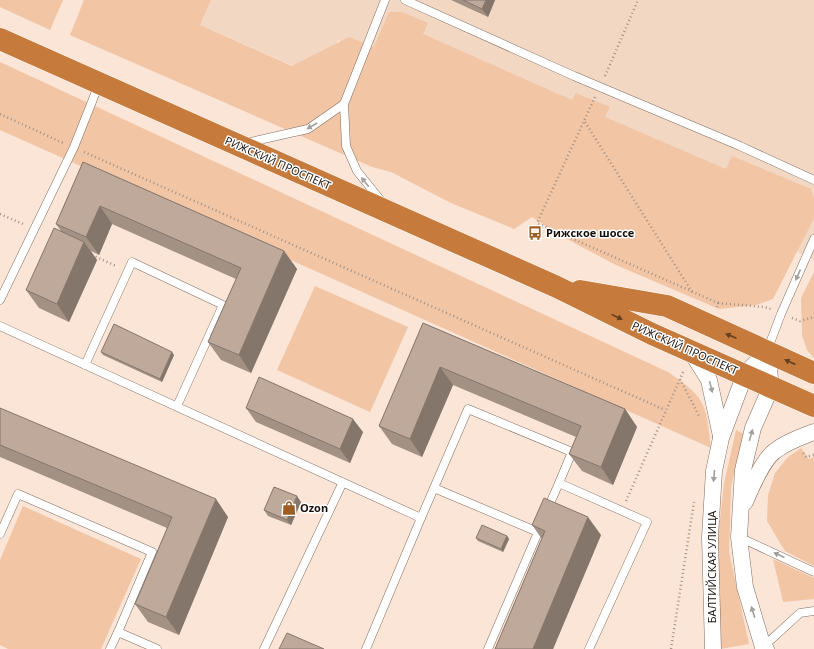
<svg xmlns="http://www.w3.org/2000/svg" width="814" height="649" font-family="'Open Sans',sans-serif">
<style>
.built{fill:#f2d7c3}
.green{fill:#f2c5a5}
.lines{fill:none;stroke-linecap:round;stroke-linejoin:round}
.lane-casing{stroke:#806d60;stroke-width:9}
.street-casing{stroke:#806d60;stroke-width:17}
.highway-casing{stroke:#fff;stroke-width:23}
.path{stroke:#a19186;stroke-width:2.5;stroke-dasharray:1 3;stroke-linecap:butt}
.lane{stroke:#fff;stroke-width:8}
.street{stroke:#fff;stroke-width:16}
.highway{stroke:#c67a3b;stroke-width:22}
.wall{fill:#a39184}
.shaded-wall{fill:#85766c}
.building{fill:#bea99a;stroke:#85766c}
.oneway{fill:#a29f9d}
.oneway2{fill:#653f20}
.labels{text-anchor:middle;stroke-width:3;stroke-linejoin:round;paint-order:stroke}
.street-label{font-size:11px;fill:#160f0a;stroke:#fff}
.poi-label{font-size:11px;font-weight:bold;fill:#160f0a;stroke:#fff;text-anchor:start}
</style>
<rect width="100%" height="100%" fill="#fbe5d6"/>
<path class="built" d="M211,0H814V260L338,40L321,78L200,25Z"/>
<g class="green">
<path d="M0,0H63L50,30L0,7Z"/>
<path d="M84,0H211L200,25L292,66L349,37L374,47L389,12H402L428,23L423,34L572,100L576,93L610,107L605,117L726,169L732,156L811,189L814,198V218L773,299L756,305L719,309L616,265L559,235L532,217L514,229L451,203L391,172L372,167L70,35Z"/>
<path d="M0,62L668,372C706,398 706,403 711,448L0,130Z"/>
<path d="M814,272V358L807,350L802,335L801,298Z"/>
<path d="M315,286L408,327L370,412L277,370Z"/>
<path d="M736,430L744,434L731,487L729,552L749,644L720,649L716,554L724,484Z"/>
<path d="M801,448L809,459L814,457V566L785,551L767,521L768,495L775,473L787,458Z"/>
<path d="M23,506L141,559L101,649H8L0,645V560Z"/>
<path d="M773,559L814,578V599L783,602Z"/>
</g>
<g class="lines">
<defs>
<g id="lane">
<path d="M405,0L574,76L740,146L814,180"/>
<path d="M246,143L308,129L344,104"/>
<path d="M382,202L357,171L346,146L344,104L385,0"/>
<path d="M0,300L74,147L99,84"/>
<path d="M0,326L421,518L468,409L572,452L559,483L647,522L589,649"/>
<path d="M767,351L781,314L814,239"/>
<path d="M85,365L132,262L223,305L177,406"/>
<path d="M434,488L538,532"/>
<path d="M547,510L559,483"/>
<path d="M0,534L18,494L152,552L118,632"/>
<path d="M739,537L814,572"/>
<path d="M763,647L800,613L814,611"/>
<path d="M110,649L118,632L157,649"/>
<path d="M264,649L342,484"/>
<path d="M366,649L421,518"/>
<path d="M488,649L542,523"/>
</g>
<g id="street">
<path d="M692,353L709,380L721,436"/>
<path d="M745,502C750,490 764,458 775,451C786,442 801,437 814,432"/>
<path d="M713,649L710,537L714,471L721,438L745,374L767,352"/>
<path d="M766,649L763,647L745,587L739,537L743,470L753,428L771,387L767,352"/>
</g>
<g id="highway">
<path d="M0,39L557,287L652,334L814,406"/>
<path d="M580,291L667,306L814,373"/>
</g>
</defs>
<use href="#lane" class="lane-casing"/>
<use href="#street" class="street-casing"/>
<use href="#highway" class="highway-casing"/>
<g class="path">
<path d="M605,76L638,0"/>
<path d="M595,97L537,223L718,303L717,307"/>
<path d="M0,114L63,143"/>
<path d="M585,122L692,292"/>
<path d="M84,152L665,410"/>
<path d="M0,214L23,224"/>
<path d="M92,255L116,266"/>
<path d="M718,303L764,307L771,309"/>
<path d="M792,318L800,321L814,317"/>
<path d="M680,379L699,416"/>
<path d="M803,453L806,457L814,455"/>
<path d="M626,501L684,370"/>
<path d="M671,649L694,502"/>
</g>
<use href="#lane" class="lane"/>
<use href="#street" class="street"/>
<use href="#highway" class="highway"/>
</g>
<g class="wall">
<path d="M451,0H495L488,17Z"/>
<path d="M83,162L284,251L297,269L251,373L221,360L208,342L236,279L112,224L99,255L91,251L97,260L69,322L39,308L26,290L61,231L56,224Z"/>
<path d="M423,323L625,409L637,427L613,485L582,471L569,454L576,437L453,385L422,457L392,444L379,426Z"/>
<path d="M101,352L174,355L162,382L103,355Z"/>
<path d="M0,408L228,517L179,635L148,622L135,604L167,528L0,457Z"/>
<path d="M246,408L363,432L350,463L256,422Z"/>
<path d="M301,502L291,525L268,516L264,510Z"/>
<path d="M532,525L601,535L553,649H495L542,539Z"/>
<path d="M507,536L509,539L503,552L478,541L476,538Z"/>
</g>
<g class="shaded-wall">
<path d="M486,0H495L488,17L482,9Z"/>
<path d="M100,206L112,224L99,255L86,237Z"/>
<path d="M84,242L97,260L69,322L57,304Z"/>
<path d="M284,251L297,269L251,373L239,355Z"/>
<path d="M172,352L174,355L162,382L160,379Z"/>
<path d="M440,367L453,385L422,457L410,439Z"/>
<path d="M625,409L637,427L613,485L601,467Z"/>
<path d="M353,419L363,432L350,463L340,449Z"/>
<path d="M297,496L301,502L291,525L287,520Z"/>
<path d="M216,499L228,517L179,635L166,617Z"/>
<path d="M588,517L601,535L553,649H533Z"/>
<path d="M507,536L509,539L503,552L501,549Z"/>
</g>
<g class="building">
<path d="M463,0H486L482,9Z"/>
<path d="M83,162L284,251L239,355L208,342L241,268L100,206L86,237L56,224Z"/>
<path d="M54,228L84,242L57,304L26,290Z"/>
<path d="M423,323L625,409L601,467L569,454L581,426L440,367L410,439L379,426Z"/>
<path d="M114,324L172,352L160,379L101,352Z"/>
<path d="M259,377L353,419L340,449L246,408Z"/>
<path d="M0,408L216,499L166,617L135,604L172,517L0,445Z"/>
<path d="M274,487L297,496L287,520L264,510Z"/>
<path d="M544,498L588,517L533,649H495L545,531L532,525Z"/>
<path d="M482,525L507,536L501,549L476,538Z"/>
<path d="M287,633L324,649H279Z"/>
</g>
<defs><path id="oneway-solid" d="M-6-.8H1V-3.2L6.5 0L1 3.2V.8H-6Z"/></defs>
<g class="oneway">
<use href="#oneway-solid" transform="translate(312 126) rotate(150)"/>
<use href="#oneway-solid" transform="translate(365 182) rotate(-129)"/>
<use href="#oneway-solid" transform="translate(798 275) rotate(114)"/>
<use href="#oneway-solid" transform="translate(711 387) rotate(76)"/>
<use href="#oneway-solid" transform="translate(751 435) rotate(-73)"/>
<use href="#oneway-solid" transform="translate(714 476) rotate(95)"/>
<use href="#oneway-solid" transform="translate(779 555) rotate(-155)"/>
<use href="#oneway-solid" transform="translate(753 612) rotate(-107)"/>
</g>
<g class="oneway2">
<use href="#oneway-solid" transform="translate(617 317) rotate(26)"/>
<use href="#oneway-solid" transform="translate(731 336) rotate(-157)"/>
<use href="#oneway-solid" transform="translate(790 362) rotate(-156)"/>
</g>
<defs>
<symbol id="bus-bare" viewBox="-9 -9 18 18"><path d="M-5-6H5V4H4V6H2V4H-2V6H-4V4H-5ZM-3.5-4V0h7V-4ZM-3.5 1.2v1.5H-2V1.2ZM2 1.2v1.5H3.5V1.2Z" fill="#9c5d26" stroke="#fff" stroke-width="2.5" paint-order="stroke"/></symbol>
<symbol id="shop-bare" viewBox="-9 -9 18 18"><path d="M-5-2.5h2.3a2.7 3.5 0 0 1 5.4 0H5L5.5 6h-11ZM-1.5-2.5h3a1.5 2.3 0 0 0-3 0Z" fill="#9c5d26" stroke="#fff" stroke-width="2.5" paint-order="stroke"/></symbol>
</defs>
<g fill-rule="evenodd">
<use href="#bus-bare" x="525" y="223" width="20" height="20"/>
<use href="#shop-bare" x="279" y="498" width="20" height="20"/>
</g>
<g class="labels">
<g class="street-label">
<text transform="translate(278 163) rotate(24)" y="4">РИЖСКИЙ ПРОСПЕКТ</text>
<text transform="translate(685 348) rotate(24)" y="4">РИЖСКИЙ ПРОСПЕКТ</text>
<text transform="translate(712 567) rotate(-90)" y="4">БАЛТИЙСКАЯ УЛИЦА</text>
</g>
<g class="poi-label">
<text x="546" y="237">Рижское шоссе</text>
<text x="300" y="512">Ozon</text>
</g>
</g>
</svg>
